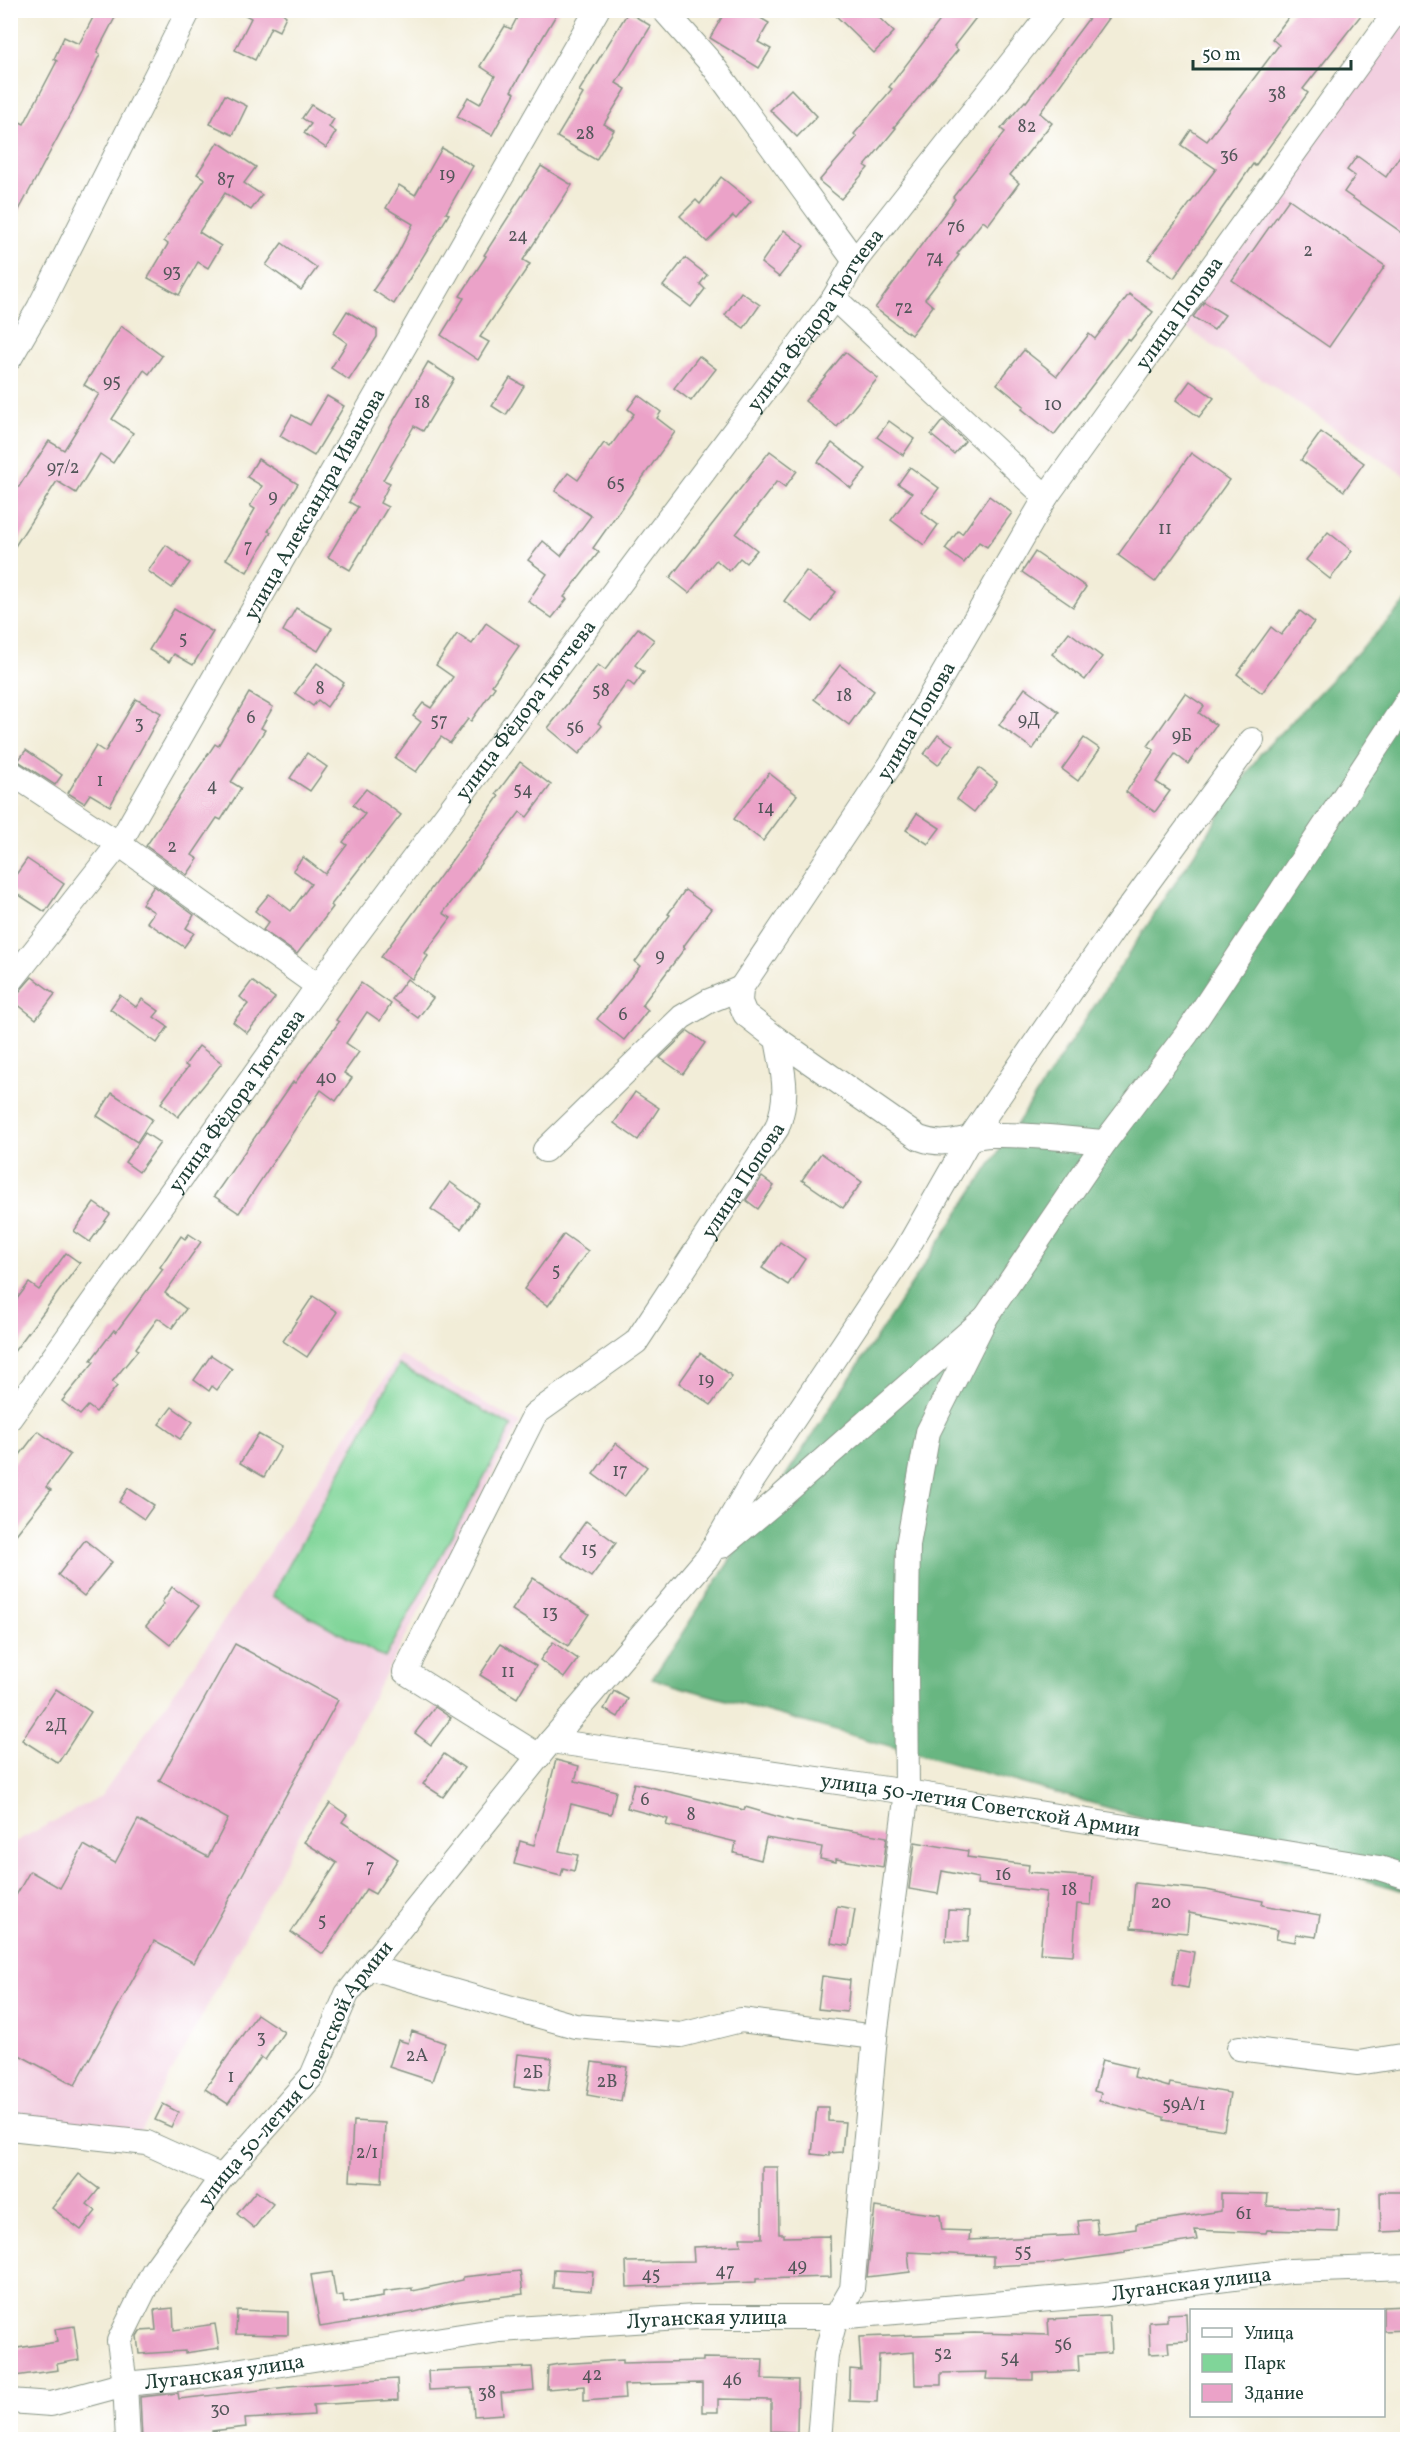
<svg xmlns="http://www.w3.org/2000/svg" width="1418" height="2450" font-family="Vollkorn,serif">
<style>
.built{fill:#f2cfe0}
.green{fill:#80d599;stroke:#508966;stroke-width:1.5}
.forest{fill:#68b681;stroke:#447a5a;stroke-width:1.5}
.building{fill:#eba2c8}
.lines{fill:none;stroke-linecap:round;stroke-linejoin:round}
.minor-casing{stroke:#889586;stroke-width:26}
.minor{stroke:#fff;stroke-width:24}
.labels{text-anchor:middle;stroke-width:4.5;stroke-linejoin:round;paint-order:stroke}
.number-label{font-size:18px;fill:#525659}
.street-label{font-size:21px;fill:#1f3d34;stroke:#fff}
</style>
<rect width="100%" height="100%" fill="#fff"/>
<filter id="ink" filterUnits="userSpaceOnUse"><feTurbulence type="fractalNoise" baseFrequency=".0167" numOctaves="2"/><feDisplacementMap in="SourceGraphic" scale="12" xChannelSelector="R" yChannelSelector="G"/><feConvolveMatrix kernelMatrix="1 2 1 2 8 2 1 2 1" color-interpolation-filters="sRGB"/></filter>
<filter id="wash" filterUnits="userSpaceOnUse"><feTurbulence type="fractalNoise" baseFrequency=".008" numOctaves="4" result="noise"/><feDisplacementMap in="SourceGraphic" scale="24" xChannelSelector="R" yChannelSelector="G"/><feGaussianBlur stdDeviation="1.35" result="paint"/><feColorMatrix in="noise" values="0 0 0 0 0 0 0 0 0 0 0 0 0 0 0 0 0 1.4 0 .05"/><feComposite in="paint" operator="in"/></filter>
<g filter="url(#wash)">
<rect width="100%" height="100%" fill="#f2edd8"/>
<g class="built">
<path d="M1407,11L1408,468L1404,475L1182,325Z"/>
<path d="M400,1355L520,1423L140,2132L11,2120V1844L101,1796L213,1637Z"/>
</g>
<path class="green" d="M399,1365L512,1426L385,1658L272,1596Z"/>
<path class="forest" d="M1407,601V1892L652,1679L1260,754Z"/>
<g id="blocks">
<g class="building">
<path d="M97,10H119L97,52L100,54L82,92L10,227V131L16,120L24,124L57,61L54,59L64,37L79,44Z"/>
<path d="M236,10H279L286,16L279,31L271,27L255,60L235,50L251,18Z"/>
<path d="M521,10H559L511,91L515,93L492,135L457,117L468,97L480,104L495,76L480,66L505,26L511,29Z"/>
<path d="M726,10H747L769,23L758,42L771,49L759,68L710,38Z"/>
<path d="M830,10H871L894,32L874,53Z"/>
<path d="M948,10H982L954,46L958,50L894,127L896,128L865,166L868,168L841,199L819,181L857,137L854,134L892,89L889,87Z"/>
<path d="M1095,10H1114L1040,113L1052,123L1010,175L1019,183L988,225L983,221L957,254L959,255L925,299L933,306L911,335L875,308L955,199L953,197L1005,132L1001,129L1025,101L1026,102Z"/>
<path d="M1294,10H1365L1303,89L1308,93L1255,166L1253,164L1174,278L1148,259L1216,169L1181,145L1191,130L1207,141L1279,45L1272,39Z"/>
<path d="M628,12L651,26L616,83L626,89L604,124L614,130L596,160L557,137L583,94L579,91Z"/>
<path d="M791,89L817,116L797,137L770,110Z"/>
<path d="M225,95L247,106L233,135L210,124Z"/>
<path d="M311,105L334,119L329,127L336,132L326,148L304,133L311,124L302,118Z"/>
<path d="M218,142L256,167L244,183L262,195L251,210L225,193L199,232L221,246L208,268L198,262L179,295L148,278L168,244L164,241L205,179L197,174Z"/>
<path d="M1407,145V236L1344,192L1355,176L1347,170L1357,156L1386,177Z"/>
<path d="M442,148L473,166L446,213L449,214L394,304L373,290L396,257L413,224L386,208L399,185L415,195Z"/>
<path d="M541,166L572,185L523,260L530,264L480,337L489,342L478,360L441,335L464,298L460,296L486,256L484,255Z"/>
<path d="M721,177L751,201L736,219L733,216L707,242L680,216L696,200L700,204Z"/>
<path d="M1289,199L1385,266L1329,347L1232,280Z"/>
<path d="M784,230L804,246L779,277L761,263Z"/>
<path d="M282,243L317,268L301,290L266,265Z"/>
<path d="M685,258L707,275L700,284L705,289L691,307L663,286Z"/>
<path d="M741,292L760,305L744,328L725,315Z"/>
<path d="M1129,294L1153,312L1130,341L1128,339L1054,435L1022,409L1024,406L997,384L1024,350L1057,376L1089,334L1095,339Z"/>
<path d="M1204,302L1225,315L1214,330L1193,317Z"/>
<path d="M347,311L377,330V337L349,380L331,368L347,343L333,333Z"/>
<path d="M121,326L162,356L149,374L144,370L112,419L133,433L113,463L100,454L76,493L57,481L10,554V500L49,441L64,450L99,394L84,385Z"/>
<path d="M845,352L878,378L837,427L805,401Z"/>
<path d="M699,356L716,369L691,401L674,388Z"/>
<path d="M428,362L454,379L423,431L414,426L383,480L390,483L380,503L388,507L350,570L328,557L358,507L349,502L390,427Z"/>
<path d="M510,378L524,386L506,415L492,406Z"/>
<path d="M1190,381L1214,398L1199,417L1176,400Z"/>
<path d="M638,395L661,412L657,418L675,432L593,548L599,552L564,597L567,599L552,618L528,601L547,574L528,560L543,541L561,556L591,516L555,491L568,473L578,480L604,443L610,447L634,414L628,409Z"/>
<path d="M327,396L344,406L314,456L280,436L292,415L310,425Z"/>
<path d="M943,420L965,441L954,454L931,435Z"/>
<path d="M889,421L914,439L903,455L877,437Z"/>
<path d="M1321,432L1364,463L1344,491L1301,460Z"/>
<path d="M832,443L866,469L851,488L818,462Z"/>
<path d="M770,451L797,471L785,487L777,481L736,534L757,550L746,563L740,558L729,571L716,560L689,593L670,578Z"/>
<path d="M1191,453L1229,480L1155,582L1118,555Z"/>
<path d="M258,459L298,484L268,531L271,532L247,572L226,559L255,509L250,506L262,486L247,477Z"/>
<path d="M910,467L939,488L921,512L938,525L924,545L891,520L912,493L898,484Z"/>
<path d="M989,496L1012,513L987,547L979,542L964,563L945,549L958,531L962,534Z"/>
<path d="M1328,532L1352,551L1330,579L1306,560Z"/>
<path d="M166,545L190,563L172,588L148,571Z"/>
<path d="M1035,552L1086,587L1073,607L1022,572Z"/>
<path d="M806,571L836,592L813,622L784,601Z"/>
<path d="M296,608L332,628L318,651L283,631Z"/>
<path d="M174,609L213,632L193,665L174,654L169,662L149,650Z"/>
<path d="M1300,611L1314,622L1262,693L1237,674L1271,627L1281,635Z"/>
<path d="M486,623L519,646L492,685L495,687L471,721L468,719L450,743L441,737L416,772L395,758L421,722L413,716L423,703L431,708L453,677L436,665L457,634L472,644Z"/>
<path d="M638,628L654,640L635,665L644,672L634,686L628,681L598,723L602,726L579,754L548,728L598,665L605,670Z"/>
<path d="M1069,632L1102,657L1085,680L1052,654Z"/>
<path d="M317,663L344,683L327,707L318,700L313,706L295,693Z"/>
<path d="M840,665L874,691L849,725L814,699Z"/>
<path d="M1025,688L1059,712L1033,749L999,725Z"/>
<path d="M249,693L273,707L261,728L265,730L231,782L241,788L221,820L217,818L192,855L198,859L187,875L146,846L215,744L218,746Z"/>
<path d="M1185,693L1204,706L1199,713L1216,725L1188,764L1175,754L1156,782L1170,791L1155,812L1126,792L1154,750L1148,746Z"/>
<path d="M136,699L161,713L110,806L90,794L84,803L68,793L96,746L105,752Z"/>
<path d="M938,735L953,745L938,765L924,754Z"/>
<path d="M1084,738L1100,749L1078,781L1062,769Z"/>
<path d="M26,750L62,775L55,785L18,761Z"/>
<path d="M307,753L327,767L310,791L290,778Z"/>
<path d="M520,762L551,785L527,817L520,812L443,913L451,918L425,953L428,956L412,979L381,957L499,796L496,794Z"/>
<path d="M979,768L997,782L974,812L957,799Z"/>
<path d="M769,773L797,795L763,841L734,819Z"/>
<path d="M366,789L401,815L331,905L333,907L297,954L263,930L269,922L255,911L269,894L291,911L311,884L293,870L303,857L325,874L347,845L343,842L365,814L353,805Z"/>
<path d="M917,813L940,828L928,844L906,830Z"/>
<path d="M27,859L64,884L45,912L10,889V883Z"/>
<path d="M154,886L194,915L186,928L194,933L184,947L147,922L154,912L142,904Z"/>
<path d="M685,890L711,909L683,947L685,948L642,1005L648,1010L624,1040L597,1019L640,966L635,962L670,915L668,914Z"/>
<path d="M32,977L55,994L36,1019L12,1000Z"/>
<path d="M407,979L433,998L418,1018L392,999Z"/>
<path d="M252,981L275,998L247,1033L233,1022L248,1004L240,997Z"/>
<path d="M361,983L391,1004L380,1021L367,1012L346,1043L359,1052L344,1073L352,1078L336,1101L321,1090L239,1213L214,1196L293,1082L295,1083L339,1022L336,1020Z"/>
<path d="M120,995L136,1007L142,999L159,1011L154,1017L168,1027L157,1043L110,1009Z"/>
<path d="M688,1031L705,1043L683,1074L660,1058Z"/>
<path d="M199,1046L222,1063L178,1117L161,1103L188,1067L185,1065Z"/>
<path d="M635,1092L659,1108L638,1140L614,1123Z"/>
<path d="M112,1093L152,1119L137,1142L97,1116Z"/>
<path d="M145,1133L160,1143L139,1172L125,1162Z"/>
<path d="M821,1153L862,1182L843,1208L802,1180Z"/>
<path d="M762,1177L774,1186L758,1209L746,1200Z"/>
<path d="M450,1182L479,1203L461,1229L431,1209Z"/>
<path d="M94,1203L110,1214L90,1242L74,1231Z"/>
<path d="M189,1234L201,1242L165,1293L186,1309L172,1328L158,1318L136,1348L138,1350L112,1382L117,1386L96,1412L88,1406L80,1415L62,1401L94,1362L91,1360L114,1330L116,1332L163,1269L160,1267L181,1236L185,1239Z"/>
<path d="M564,1234L588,1251L548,1306L524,1289Z"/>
<path d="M780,1242L805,1259L788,1285L762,1268Z"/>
<path d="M66,1253L80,1263L10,1357V1308L29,1283L39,1290Z"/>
<path d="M313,1296L337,1312L307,1357L283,1341Z"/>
<path d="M700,1353L732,1376L711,1405L679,1383Z"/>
<path d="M211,1355L232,1369L217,1390L212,1386L209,1391L194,1380Z"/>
<path d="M172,1407L193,1422L180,1439L159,1424Z"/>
<path d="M38,1431L70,1455L46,1487L51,1490L10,1542V1468Z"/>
<path d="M258,1434L281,1447L264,1477L240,1463Z"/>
<path d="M616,1443L647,1467L624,1497L593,1474Z"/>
<path d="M128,1488L154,1505L144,1519L119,1502Z"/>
<path d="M586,1521L616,1543L591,1577L561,1556Z"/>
<path d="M85,1540L112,1562L84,1596L58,1575Z"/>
<path d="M533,1578L589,1614L568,1646L512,1610Z"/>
<path d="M172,1587L199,1606L170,1645L146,1626L164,1604L162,1602Z"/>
<path d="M553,1642L578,1659L564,1678L540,1660Z"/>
<path d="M235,1644L338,1700L194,1963L154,1941L75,2085L10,2050V1906L30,1871L60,1888L84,1845L115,1863L138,1820L208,1857L228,1819L159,1781Z"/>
<path d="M500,1644L536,1666L517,1698L480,1675Z"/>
<path d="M56,1689L91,1712L58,1763L22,1740Z"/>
<path d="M614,1691L628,1699L618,1717L604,1709Z"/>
<path d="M435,1707L451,1718L431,1745L415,1733Z"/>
<path d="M444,1754L464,1768L443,1797L423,1784Z"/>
<path d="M556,1760L579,1766L575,1781L616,1791L611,1814L571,1804L559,1851L578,1855L574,1871L563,1868L561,1876L514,1864L520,1841L534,1845Z"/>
<path d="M634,1783L744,1810L745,1807L793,1821L887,1837L883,1867L836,1859V1862L820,1859L822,1847L766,1838L761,1860L734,1853L736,1842L666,1825L668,1819L627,1808Z"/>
<path d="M330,1803L347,1815L342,1822L398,1859L375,1894L366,1889L323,1954L291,1932L337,1863L304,1842Z"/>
<path d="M915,1842L968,1851L967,1857L1029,1865L1028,1872L1093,1877L1091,1905L1077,1904L1073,1955L1040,1953L1046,1892L977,1884L978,1878L942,1871L938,1894L909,1889Z"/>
<path d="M1135,1883L1206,1890L1263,1901L1262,1905L1320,1915L1316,1937L1296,1934L1295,1942L1276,1939L1278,1930L1189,1913L1187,1933L1131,1928Z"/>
<path d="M837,1906L855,1909L849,1946L831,1943Z"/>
<path d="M948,1910L970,1911L968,1942L946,1941Z"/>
<path d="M1178,1949L1194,1952L1188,1988L1172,1985Z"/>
<path d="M822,1976L850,1980L847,2012L818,2009Z"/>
<path d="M257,2014L284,2032L265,2060L261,2057L228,2104L205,2089Z"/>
<path d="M412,2031L445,2043L432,2081L389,2067L398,2040L408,2043Z"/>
<path d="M518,2054L552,2058L548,2091L514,2087Z"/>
<path d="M1102,2060L1136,2068L1134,2077L1169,2087L1170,2083L1230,2093L1224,2130L1164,2120V2117L1099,2101L1101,2093L1094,2091Z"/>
<path d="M592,2062L627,2067L621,2101L587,2095Z"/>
<path d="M163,2104L178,2112L171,2127L155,2120Z"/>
<path d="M817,2107H828V2121L845,2122L842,2152L829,2153V2156L812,2154Z"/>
<path d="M353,2121L385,2123L382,2183L350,2181Z"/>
<path d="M762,2167H778L779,2234H784V2237L830,2236L831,2277L756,2279V2282L627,2287L626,2262L694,2261L693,2247L741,2245L740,2238H762Z"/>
<path d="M79,2174L99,2189L87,2204L96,2211L81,2230L52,2208Z"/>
<path d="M256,2191L273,2204L254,2228L237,2214Z"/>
<path d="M1380,2192H1407V2231L1381,2232Z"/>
<path d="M1221,2193L1268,2194L1267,2206L1339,2209L1338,2232L1267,2230L1266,2233L1195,2230L1197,2240L1125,2251V2253L1051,2263L993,2266V2256L908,2252L910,2272L867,2277L875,2207L940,2215L942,2230L970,2231L969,2240L1080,2235L1078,2221L1096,2219L1098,2234L1136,2229V2224L1221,2211Z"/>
<path d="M554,2269L593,2271L591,2291L553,2288Z"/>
<path d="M520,2271L523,2294L454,2302L415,2312L320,2327L311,2275L332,2272L336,2296L343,2295L344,2303L383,2297V2292L412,2288V2291L463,2280V2277Z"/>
<path d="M1407,2306V2330L1383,2331V2307Z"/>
<path d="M173,2308L174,2330L215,2324L219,2348L185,2353V2351L139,2354L137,2336L140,2331L156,2330L154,2310Z"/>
<path d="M237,2310L288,2312V2335L236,2334Z"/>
<path d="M1186,2313L1187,2341L1168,2342L1169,2353L1150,2354L1149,2322L1167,2321V2314Z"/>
<path d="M1109,2316L1111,2353L1078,2355L1079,2371L1033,2373V2380L986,2379L987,2372L941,2373V2385H915L914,2352L879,2355L877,2402L849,2401L850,2369L861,2370L859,2337L974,2333L1049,2335L1048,2319Z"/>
<path d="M74,2326L79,2360L57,2364L58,2370L15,2376L11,2349L57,2342L55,2329Z"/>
<path d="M703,2358L763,2359L762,2379L798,2380L797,2432L771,2431V2400L718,2399V2412H702V2383L624,2385L625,2398L584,2401V2386L547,2389L548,2366L559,2364L623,2360V2363L703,2361Z"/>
<path d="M532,2367L534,2390L501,2393L503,2414L474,2416L472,2388L429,2390L428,2371Z"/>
<path d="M397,2379L398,2400L313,2405L314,2415L245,2419L246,2427L212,2431V2435L142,2439L140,2397L178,2393L179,2399L287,2387V2386Z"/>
</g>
</g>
</g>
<g filter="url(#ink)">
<use href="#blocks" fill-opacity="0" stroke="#889586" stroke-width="1.5"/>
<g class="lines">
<defs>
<g id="minor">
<path d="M664,10L711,63L855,261"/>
<path d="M834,298L1046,497"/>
<path d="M10,358L39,308L189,10"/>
<path d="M10,772L119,844L318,986"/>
<path id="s1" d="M10,982L119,844L597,10"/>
<path d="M777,1039L919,1138C948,1149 964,1136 992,1135C1030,1134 1068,1139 1105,1142"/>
<path d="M545,1150L682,1017L709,1001L741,988"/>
<path id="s2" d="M10,1418L318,986L834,298L855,261L1053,10"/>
<path d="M722,1546L775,1502L986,1317L1105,1142L1186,1035L1408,700"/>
<path id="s3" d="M551,1741L907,1792L1379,1868L1408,1877"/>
<path id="s4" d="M539,1756L405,1672L535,1414L636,1342L777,1128C790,1094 783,1073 777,1039L745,1014L740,1002L741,988L891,764L1046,497L1397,10"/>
<path d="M368,1967L575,2026L681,2035L741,2020L875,2037"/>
<path d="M1239,2048L1358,2063L1408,2055"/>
<path d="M10,2128L147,2143L222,2177"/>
<path id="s5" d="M10,2401L51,2404L125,2384L197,2377L500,2330L694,2317H836L1099,2295L1290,2271L1408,2267"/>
<path id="s6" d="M128,2440L125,2384L119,2341L153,2272L222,2177L312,2076L347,1994L551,1741L708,1557L751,1483L905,1252L970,1138L1115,927L1252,740"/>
<path d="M819,2440L826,2355L836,2317L852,2289L875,2037L907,1792L906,1670L908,1545L928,1432L986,1317"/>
</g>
</defs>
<use href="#minor" class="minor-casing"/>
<use href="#minor" class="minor"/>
</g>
</g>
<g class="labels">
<g class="number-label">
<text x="1277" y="99">38</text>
<text x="1027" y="132">82</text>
<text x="585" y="139">28</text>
<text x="1229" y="161">36</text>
<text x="447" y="180">19</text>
<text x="226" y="185">87</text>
<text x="956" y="232">76</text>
<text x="518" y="241">24</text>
<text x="1308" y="256">2</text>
<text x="935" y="263">74</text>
<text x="172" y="277">93</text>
<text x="904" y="313">72</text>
<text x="112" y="387">95</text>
<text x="422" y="408">18</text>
<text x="1053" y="410">10</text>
<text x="63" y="473">97/2</text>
<text x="616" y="489">65</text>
<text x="273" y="502">9</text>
<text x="1165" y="534">11</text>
<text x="248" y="552">7</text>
<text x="183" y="644">5</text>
<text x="320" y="694">8</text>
<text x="601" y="696">58</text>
<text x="844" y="701">18</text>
<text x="251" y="723">6</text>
<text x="1029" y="725">9Д</text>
<text x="439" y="726">57</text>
<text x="139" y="729">3</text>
<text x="575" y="733">56</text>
<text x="1182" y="741">9Б</text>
<text x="100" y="786">1</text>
<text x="212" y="791">4</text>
<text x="523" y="795">54</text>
<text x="766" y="813">14</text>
<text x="172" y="852">2</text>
<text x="660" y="961">9</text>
<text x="623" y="1020">6</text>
<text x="326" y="1083">40</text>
<text x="556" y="1276">5</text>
<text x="706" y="1385">19</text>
<text x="620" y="1476">17</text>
<text x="589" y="1555">15</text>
<text x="550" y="1618">13</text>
<text x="508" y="1677">11</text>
<text x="56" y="1731">2Д</text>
<text x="645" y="1805">6</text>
<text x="691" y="1820">8</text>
<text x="370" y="1872">7</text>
<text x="1003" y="1880">16</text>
<text x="1069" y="1895">18</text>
<text x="1161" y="1908">20</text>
<text x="322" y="1926">5</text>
<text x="261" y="2043">3</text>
<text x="417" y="2061">2А</text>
<text x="533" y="2078">2Б</text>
<text x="231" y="2082">1</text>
<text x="607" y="2087">2В</text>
<text x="1184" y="2110">59А/1</text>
<text x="367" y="2158">2/1</text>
<text x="1244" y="2219">61</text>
<text x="1023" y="2257">55</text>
<text x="797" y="2271">49</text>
<text x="725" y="2276">47</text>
<text x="651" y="2280">45</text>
<text x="1063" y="2350">56</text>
<text x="943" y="2359">52</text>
<text x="1010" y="2363">54</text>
<text x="592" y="2380">42</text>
<text x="732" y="2385">46</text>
<text x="487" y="2398">38</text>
<text x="220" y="2415">30</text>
</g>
<g class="street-label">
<text dy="7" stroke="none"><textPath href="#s4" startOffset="1791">улица Попова</textPath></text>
<text dy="7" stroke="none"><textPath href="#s2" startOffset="1362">улица Фёдора Тютчева</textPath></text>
<text dy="7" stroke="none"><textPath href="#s1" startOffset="568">улица Александра Иванова</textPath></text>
<text dy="7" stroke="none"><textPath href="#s2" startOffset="876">улица Фёдора Тютчева</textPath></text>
<text dy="7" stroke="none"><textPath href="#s4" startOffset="1305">улица Попова</textPath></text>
<text dy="7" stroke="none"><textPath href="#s2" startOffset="390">улица Фёдора Тютчева</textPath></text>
<text dy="7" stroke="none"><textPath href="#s4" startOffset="765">улица Попова</textPath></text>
<text dy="7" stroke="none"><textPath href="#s3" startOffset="434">улица 50-летия Советской Армии</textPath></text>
<text dy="7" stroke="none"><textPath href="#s6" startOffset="422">улица 50-летия Советской Армии</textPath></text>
<text dy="7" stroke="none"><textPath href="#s5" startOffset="1190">Луганская улица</textPath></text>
<text dy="7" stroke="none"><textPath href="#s5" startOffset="704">Луганская улица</textPath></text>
<text dy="7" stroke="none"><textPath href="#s5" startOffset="218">Луганская улица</textPath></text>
</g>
</g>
<rect width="1418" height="2450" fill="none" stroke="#fff" stroke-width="36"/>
<rect x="1190" y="2309" width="195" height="108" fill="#ffffff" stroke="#a5b1ae" stroke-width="1.5"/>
<rect x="1202" y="2328" width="30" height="9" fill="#ffffff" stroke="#a5b1ae" stroke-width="1.5"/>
<text x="1244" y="2339" font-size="18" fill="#1f3d34">Улица</text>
<rect x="1202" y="2354" width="30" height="18" fill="#80d599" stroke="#a5b1ae" stroke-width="1.5"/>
<text x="1244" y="2369" font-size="18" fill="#1f3d34">Парк</text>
<rect x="1202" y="2384" width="30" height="18" fill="#eba2c8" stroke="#a5b1ae" stroke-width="1.5"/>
<text x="1244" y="2399" font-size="18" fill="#1f3d34">Здание</text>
<path d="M1193 60v9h158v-9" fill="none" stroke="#1f3d34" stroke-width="3"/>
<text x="1202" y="60" font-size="18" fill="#1f3d34" stroke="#ffffff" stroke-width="4.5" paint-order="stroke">50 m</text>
</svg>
